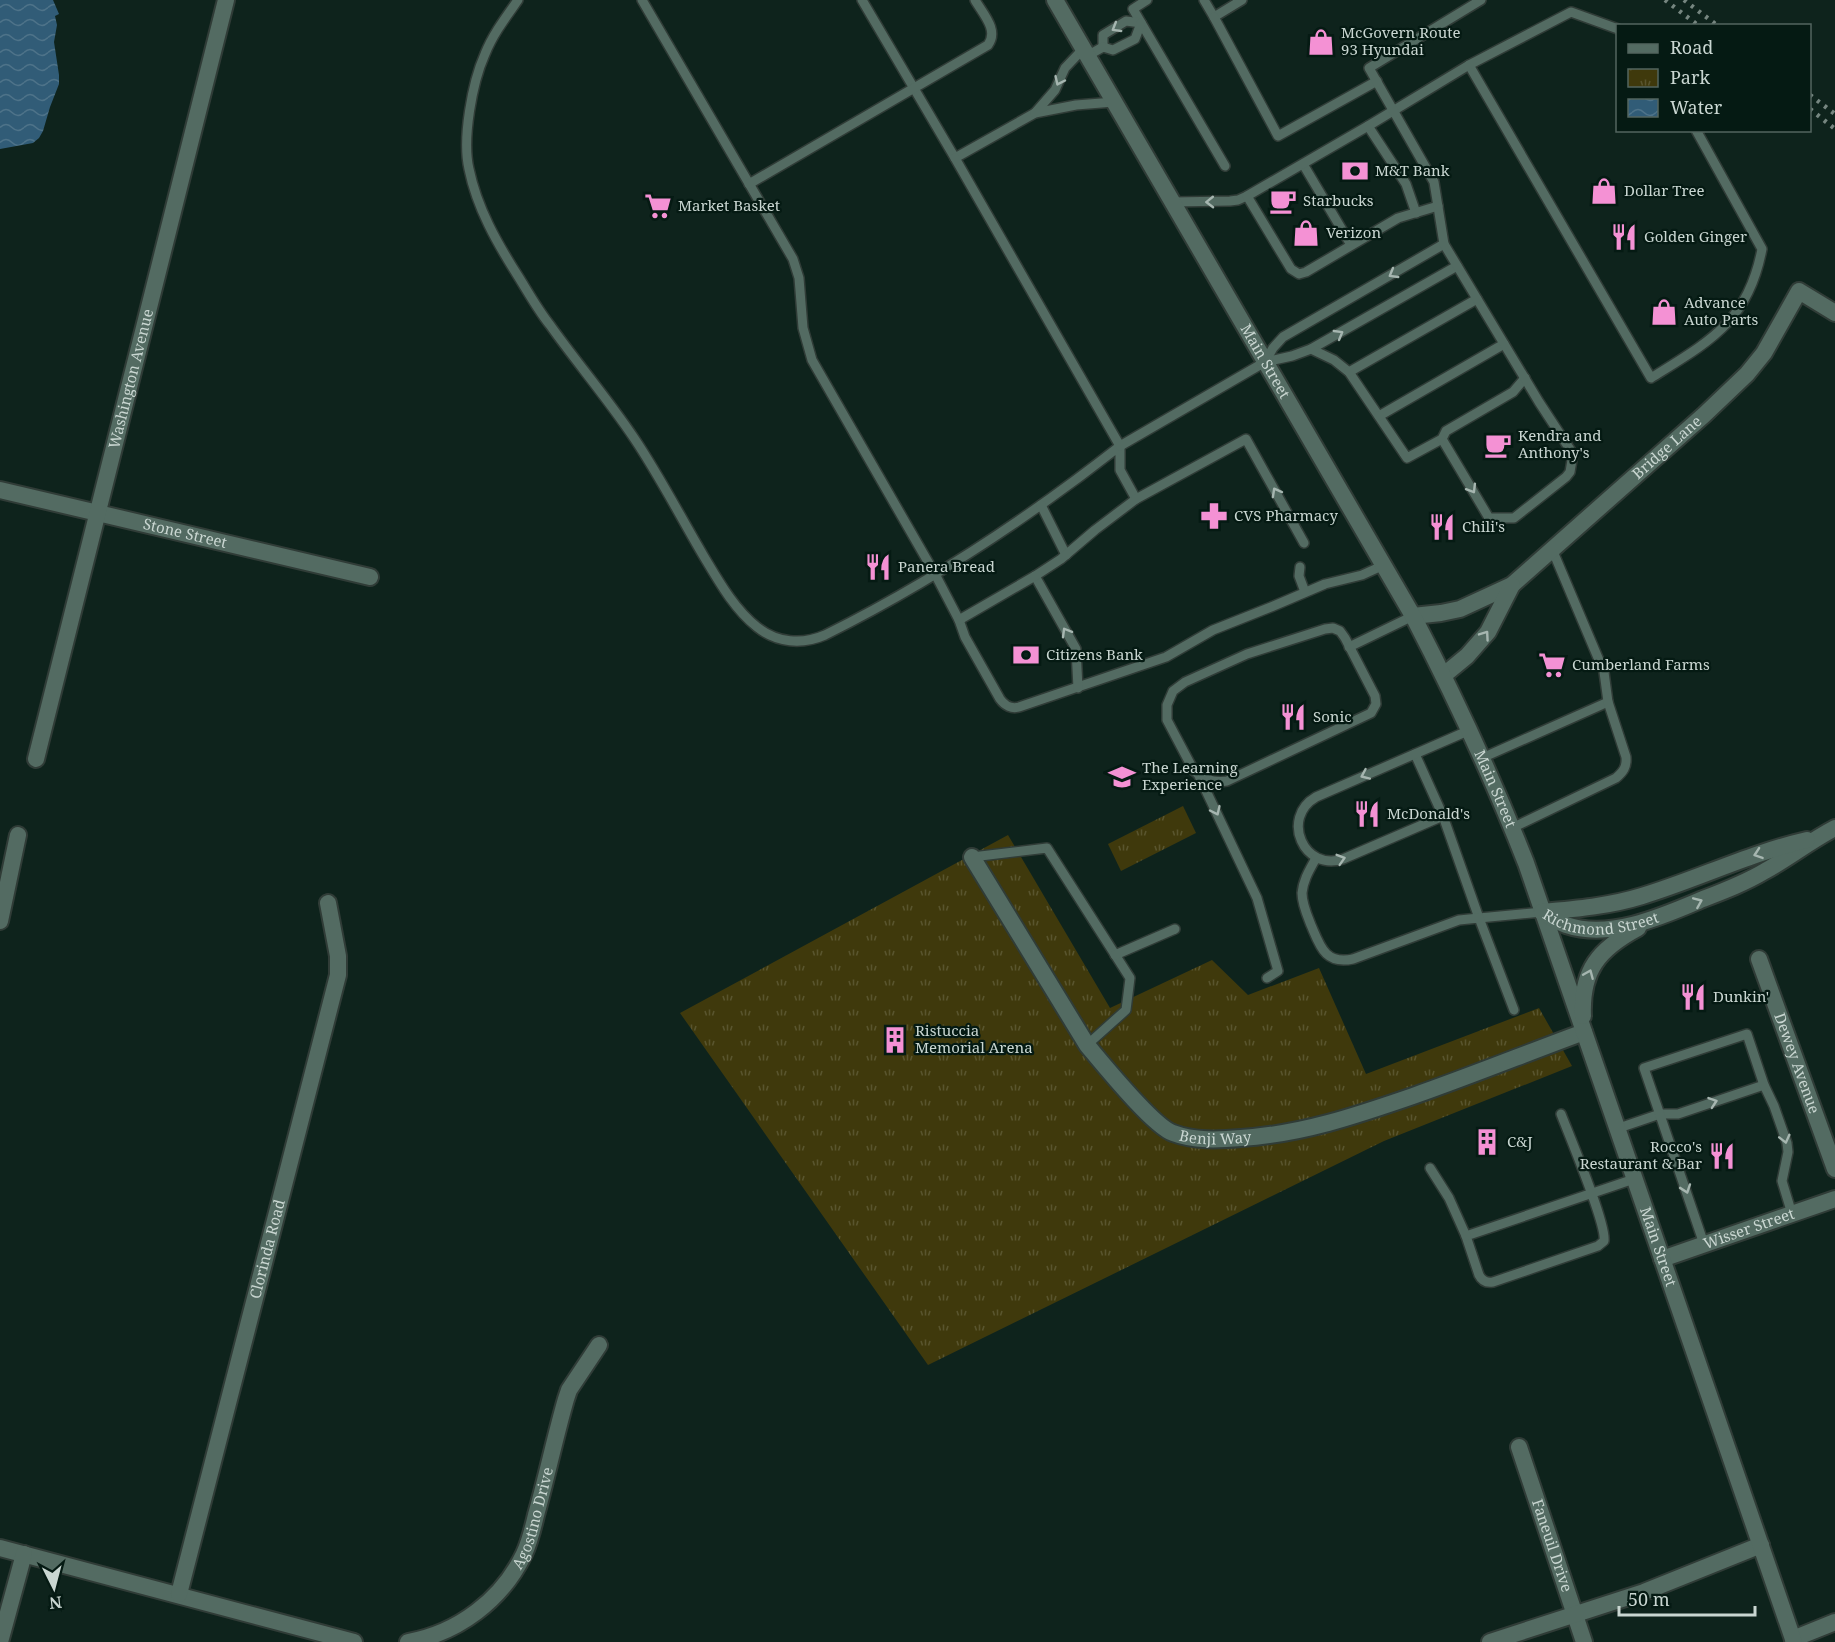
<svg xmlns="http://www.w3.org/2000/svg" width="1835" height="1642" font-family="'Noto Serif',serif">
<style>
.park{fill:url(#park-tufts)}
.water{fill:url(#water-waves)}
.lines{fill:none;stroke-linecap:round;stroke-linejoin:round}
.service-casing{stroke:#303c37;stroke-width:12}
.minor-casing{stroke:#303c37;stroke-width:20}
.secondary-casing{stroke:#303c37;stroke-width:20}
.service{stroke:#536b62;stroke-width:9}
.minor{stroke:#536b62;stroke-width:16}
.secondary{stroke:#536b62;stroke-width:16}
.rail{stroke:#768680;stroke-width:4.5;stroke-dasharray:3 6;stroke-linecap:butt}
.oneway{stroke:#a6b6b0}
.labels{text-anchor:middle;stroke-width:4.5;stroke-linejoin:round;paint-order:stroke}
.poi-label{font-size:15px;fill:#c9d6d1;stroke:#051a13;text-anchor:start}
.street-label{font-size:15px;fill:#c9d6d1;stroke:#051a13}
</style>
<defs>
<pattern id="park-tufts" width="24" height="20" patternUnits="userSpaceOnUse" patternTransform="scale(1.5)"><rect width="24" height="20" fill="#3f390c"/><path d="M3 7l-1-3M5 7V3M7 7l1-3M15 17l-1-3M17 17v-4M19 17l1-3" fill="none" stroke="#59552e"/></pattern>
<pattern id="water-waves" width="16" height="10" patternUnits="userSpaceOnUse" patternTransform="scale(1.5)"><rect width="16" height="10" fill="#315c77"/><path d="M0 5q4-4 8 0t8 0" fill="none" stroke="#4e7389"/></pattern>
</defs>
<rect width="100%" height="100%" fill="#0e231c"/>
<g class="park">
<path d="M1183,806L1196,833L1121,871L1108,844Z"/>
<path d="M1008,835L1110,1008L1212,960L1248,995L1319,968L1366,1074L1539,1008L1572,1066L1384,1141L928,1365L680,1013Z"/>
</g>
<path class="water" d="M0,0H53L59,14L55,16L57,25L54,42L59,75V84L50,107L43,131L39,138L33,143L0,149Z"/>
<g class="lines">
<defs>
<g id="service">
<path d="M518,0C506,17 493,34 485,54C472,83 462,139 469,169C477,208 497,243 518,276C528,292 538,310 550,325C577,363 608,399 634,438C659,475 680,516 703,555C718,580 734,609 757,627C777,643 802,645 825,635C930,583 1028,518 1120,446V470L1136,499"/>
<path d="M642,0L793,259L799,278L803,328L812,360L935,574L959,620L965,637L1000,699C1005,706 1012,709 1019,707L1166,657L1213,630L1271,607L1325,584L1362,575L1384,565"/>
<path d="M862,0L955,158L1035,113L1076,105L1114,102"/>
<path d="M1147,0L1133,9L1225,166"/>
<path d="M1204,0L1214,17L1242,0"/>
<path d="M1214,17L1278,136L1377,81"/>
<path d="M1103,47V35L1126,21L1141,23"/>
<path d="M1087,56L1103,47L1113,50L1135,39L1141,23"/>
<path d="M1469,65L1651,378C1710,341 1748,322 1762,249L1696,130"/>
<path d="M1035,113L1055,90L1065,68L1083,49"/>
<path d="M1368,126L1406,184L1416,213"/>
<path d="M955,158L1120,446L1265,362L1292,356L1311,349L1457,266"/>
<path d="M1303,164L1351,245"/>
<path d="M749,184L988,45C999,30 983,14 975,0"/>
<path d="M1173,202L1230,201L1238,200L1247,196"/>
<path d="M1438,206L1398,218L1306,272L1299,274L1291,269L1247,196L1368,126L1469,65L1571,12L1618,29"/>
<path d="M1311,349L1334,360L1349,372L1407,458L1442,439L1446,431L1513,392L1525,378"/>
<path d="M1265,362L1273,348L1283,337L1444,244"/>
<path d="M1349,372L1477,299"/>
<path d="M1379,416L1504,344"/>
<path d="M1442,439L1489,518H1514L1566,477L1570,472L1573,454L1539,402L1444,244L1434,182L1369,68L1481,0"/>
<path d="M1041,505L1066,555"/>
<path d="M1300,567L1299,576L1305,592"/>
<path d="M1035,576L1076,649L1078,688"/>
<path d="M959,620L1035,576L1061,559L1095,530L1136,499L1246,439L1304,543"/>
<path d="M1333,628L1340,631L1345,638L1375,696L1376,704L1371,713L1227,781C1214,783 1204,780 1194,771L1167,720V705L1173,691L1185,682L1247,654L1325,629Z"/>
<path d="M1349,647L1413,616"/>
<path d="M1415,754L1443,816L1479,918L1542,912"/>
<path d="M1482,758L1608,702"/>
<path d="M1199,776L1257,898L1278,971L1267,978"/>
<path d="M1443,816L1343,859C1304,872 1280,818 1316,797L1470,730"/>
<path d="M1512,828L1616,778C1623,772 1627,767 1626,757L1608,702L1604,672L1552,549"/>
<path d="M972,857L1047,848L1130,978L1126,1010L1087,1045"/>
<path d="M1316,858C1310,869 1303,880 1302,893C1302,904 1307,915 1311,925C1320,946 1325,965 1353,959L1459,920L1479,918L1514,1010"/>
<path d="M1115,955L1175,929"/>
<path d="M1561,1114C1569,1135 1607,1225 1604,1241L1598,1246L1493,1282C1487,1283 1482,1281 1479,1275L1466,1236L1634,1179"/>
<path d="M1616,1129L1660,1114H1678L1764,1085"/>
<path d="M1430,1168L1449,1198L1466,1236"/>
<path d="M1704,1244L1644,1068L1747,1034L1764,1085L1774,1106L1787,1143L1788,1152L1782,1181L1792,1214"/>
</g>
<g id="minor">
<path id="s1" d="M0,490L370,577"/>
<path id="s2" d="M1413,616L1441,613L1460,609L1512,585L1704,415L1747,374L1764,353L1799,291L1835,313"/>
<path d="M1444,675L1467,656L1488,632L1512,585"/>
<path id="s3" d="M36,759L226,0"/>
<path id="s4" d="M972,857L1087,1045C1103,1064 1153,1126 1173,1133C1194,1141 1218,1140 1241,1138C1302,1134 1355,1116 1413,1096C1470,1076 1527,1053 1584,1032"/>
<path d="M0,921L18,835"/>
<path id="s5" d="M1759,959L1835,1169"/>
<path id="s6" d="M1662,1259L1835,1199"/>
<path id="s7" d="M1519,1447L1584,1642"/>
<path d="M0,1548L354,1642"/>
<path id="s8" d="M179,1594L338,975V956L328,903"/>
<path d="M1793,1639L1835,1622"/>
<path d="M0,1642L24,1554"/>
<path id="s9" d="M408,1642C458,1633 502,1600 524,1554C530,1541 533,1528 536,1515C547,1476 555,1437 566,1399L569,1390L599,1345"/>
<path d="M1490,1642L1644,1592L1761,1545"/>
</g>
<g id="secondary">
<path id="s10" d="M1055,0L1413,616C1455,697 1493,779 1526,863L1794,1642"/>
<path id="s11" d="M1542,912C1550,917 1558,922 1566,925C1610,940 1663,916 1703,899C1724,891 1745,883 1765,871C1789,858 1810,841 1835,828"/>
<path d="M1542,912C1576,909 1610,906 1642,896C1698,879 1750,853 1807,840"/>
<path d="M1583,1016C1581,970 1599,949 1638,928"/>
</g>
</defs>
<use href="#service" class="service-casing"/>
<use href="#minor" class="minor-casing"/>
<use href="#secondary" class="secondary-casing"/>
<use href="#service" class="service"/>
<use href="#minor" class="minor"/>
<use href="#secondary" class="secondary"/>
<g class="rail">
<path d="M1665,0L1699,26"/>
<path d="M1684,0L1718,26"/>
<path d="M1810,95L1835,114"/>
<path d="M1810,109L1835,129"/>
</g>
</g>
<defs><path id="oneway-chevron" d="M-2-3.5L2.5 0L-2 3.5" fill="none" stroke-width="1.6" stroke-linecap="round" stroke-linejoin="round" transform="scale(1.5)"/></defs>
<g class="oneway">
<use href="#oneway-chevron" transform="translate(1116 28) rotate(149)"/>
<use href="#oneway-chevron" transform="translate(1059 81) rotate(115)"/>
<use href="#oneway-chevron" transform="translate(1210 202) rotate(179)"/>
<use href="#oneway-chevron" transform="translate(1393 274) rotate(150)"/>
<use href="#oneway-chevron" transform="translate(1339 334) rotate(-30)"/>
<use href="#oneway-chevron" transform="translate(1472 489) rotate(59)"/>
<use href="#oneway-chevron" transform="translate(1276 492) rotate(-119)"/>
<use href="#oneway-chevron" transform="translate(1066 632) rotate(-120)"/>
<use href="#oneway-chevron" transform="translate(1485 635) rotate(-55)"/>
<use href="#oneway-chevron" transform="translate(1365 775) rotate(156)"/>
<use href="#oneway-chevron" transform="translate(1216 811) rotate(65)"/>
<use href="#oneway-chevron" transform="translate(1758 854) rotate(161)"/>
<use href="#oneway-chevron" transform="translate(1341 859) rotate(-17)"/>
<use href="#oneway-chevron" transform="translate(1698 902) rotate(-23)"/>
<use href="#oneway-chevron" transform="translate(1589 974) rotate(-67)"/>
<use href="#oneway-chevron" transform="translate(1713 1102) rotate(-19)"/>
<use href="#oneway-chevron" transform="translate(1785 1139) rotate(76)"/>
<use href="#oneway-chevron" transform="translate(1686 1189) rotate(71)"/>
</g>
<defs>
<symbol id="shop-bare" viewBox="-9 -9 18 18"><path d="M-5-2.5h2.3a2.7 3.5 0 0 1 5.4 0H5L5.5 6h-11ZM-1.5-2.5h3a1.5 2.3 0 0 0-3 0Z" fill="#f491d4" stroke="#051a13" stroke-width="2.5" paint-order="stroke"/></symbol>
<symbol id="bank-bare" viewBox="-9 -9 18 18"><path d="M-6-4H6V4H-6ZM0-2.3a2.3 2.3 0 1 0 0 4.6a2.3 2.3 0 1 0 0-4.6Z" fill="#f491d4" stroke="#051a13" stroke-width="2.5" paint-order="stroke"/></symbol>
<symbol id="cafe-bare" viewBox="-9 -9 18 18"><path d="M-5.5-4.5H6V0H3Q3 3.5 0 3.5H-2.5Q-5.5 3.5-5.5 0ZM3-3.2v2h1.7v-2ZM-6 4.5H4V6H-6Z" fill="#f491d4" stroke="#051a13" stroke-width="2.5" paint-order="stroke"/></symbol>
<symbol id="supermarket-bare" viewBox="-9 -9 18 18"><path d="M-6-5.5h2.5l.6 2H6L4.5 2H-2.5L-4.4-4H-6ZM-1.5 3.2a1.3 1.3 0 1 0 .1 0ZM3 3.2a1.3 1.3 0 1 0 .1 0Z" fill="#f491d4" stroke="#051a13" stroke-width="2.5" paint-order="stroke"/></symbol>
<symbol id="restaurant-bare" viewBox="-9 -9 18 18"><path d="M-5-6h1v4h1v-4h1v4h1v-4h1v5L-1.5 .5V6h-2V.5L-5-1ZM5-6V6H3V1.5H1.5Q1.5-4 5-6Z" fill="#f491d4" stroke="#051a13" stroke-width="2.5" paint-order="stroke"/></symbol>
<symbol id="pharmacy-bare" viewBox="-9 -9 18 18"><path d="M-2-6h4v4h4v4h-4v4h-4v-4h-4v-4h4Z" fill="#f491d4" stroke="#051a13" stroke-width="2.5" paint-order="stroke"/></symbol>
<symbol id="school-bare" viewBox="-9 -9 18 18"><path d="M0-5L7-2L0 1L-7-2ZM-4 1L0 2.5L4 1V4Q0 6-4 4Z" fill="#f491d4" stroke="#051a13" stroke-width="2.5" paint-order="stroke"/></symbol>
<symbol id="building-bare" viewBox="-9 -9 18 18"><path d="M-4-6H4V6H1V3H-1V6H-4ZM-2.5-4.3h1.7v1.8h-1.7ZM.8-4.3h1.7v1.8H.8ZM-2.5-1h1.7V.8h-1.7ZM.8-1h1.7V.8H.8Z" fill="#f491d4" stroke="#051a13" stroke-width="2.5" paint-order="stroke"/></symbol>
</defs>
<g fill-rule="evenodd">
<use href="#shop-bare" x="1302" y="23" width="38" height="38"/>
<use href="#bank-bare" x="1336" y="152" width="38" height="38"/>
<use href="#shop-bare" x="1585" y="172" width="38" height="38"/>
<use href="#cafe-bare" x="1264" y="182" width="38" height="38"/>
<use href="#supermarket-bare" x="639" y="187" width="38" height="38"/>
<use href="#shop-bare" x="1287" y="214" width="38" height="38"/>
<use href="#restaurant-bare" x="1605" y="218" width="38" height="38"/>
<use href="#shop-bare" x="1645" y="293" width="38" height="38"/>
<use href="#cafe-bare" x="1479" y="426" width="38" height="38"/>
<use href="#pharmacy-bare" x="1195" y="497" width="38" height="38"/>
<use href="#restaurant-bare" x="1423" y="508" width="38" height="38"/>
<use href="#restaurant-bare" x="859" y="548" width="38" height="38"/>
<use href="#bank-bare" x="1007" y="636" width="38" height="38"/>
<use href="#supermarket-bare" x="1533" y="646" width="38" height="38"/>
<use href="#restaurant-bare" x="1274" y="698" width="38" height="38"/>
<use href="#school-bare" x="1103" y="758" width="38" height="38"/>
<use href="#restaurant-bare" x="1348" y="795" width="38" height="38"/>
<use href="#restaurant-bare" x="1674" y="978" width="38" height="38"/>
<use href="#building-bare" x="876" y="1021" width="38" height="38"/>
<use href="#building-bare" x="1468" y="1123" width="38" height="38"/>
<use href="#restaurant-bare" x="1703" y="1137" width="38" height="38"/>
</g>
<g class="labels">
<g class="poi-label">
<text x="1341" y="38">McGovern Route<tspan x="1341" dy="17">93 Hyundai</tspan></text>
<text x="1375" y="176">M&amp;T Bank</text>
<text x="1624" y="196">Dollar Tree</text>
<text x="1303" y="206">Starbucks</text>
<text x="678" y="211">Market Basket</text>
<text x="1326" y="238">Verizon</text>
<text x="1644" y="242">Golden Ginger</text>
<text x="1684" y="308">Advance<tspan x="1684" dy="17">Auto Parts</tspan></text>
<text x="1518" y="441">Kendra and<tspan x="1518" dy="17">Anthony's</tspan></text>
<text x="1234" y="521">CVS Pharmacy</text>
<text x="1462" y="532">Chili's</text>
<text x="898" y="572">Panera Bread</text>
<text x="1046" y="660">Citizens Bank</text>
<text x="1572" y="670">Cumberland Farms</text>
<text x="1313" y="722">Sonic</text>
<text x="1142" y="773">The Learning<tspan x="1142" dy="17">Experience</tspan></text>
<text x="1387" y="819">McDonald's</text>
<text x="1713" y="1002">Dunkin'</text>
<text x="915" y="1036">Ristuccia<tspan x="915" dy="17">Memorial Arena</tspan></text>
<text x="1507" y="1147">C&amp;J</text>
<text x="1702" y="1152" text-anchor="end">Rocco's<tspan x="1702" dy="17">Restaurant &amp; Bar</tspan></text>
</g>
<g class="street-label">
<text dy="5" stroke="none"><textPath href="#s10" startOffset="418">Main Street</textPath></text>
<text dy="5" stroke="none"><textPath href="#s3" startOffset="392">Washington Avenue</textPath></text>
<text dy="5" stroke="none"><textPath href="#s2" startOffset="312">Bridge Lane</textPath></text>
<text dy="5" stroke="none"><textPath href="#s1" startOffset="190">Stone Street</textPath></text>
<text dy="5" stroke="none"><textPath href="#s10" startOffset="904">Main Street</textPath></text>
<text dy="5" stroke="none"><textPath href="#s11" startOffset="62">Richmond Street</textPath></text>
<text dy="5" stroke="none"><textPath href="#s5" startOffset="111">Dewey Avenue</textPath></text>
<text dy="5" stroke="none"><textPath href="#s4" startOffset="387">Benji Way</textPath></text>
<text dy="5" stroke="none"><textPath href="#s6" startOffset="92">Wisser Street</textPath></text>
<text dy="5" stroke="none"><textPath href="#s10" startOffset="1390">Main Street</textPath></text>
<text dy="5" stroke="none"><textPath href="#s8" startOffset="356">Clorinda Road</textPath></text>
<text dy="5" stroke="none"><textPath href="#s9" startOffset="188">Agostino Drive</textPath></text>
<text dy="5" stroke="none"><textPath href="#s7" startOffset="104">Faneuil Drive</textPath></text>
</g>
</g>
<rect x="1616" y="24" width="195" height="108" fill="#051a13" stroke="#53655f" stroke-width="1.5"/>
<rect x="1628" y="44" width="30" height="9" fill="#536b62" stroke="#53655f" stroke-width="1.5"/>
<text x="1670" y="54" font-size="18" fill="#c9d6d1">Road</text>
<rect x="1628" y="69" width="30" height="18" fill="url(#park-tufts)" stroke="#53655f" stroke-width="1.5"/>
<text x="1670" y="84" font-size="18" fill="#c9d6d1">Park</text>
<rect x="1628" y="99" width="30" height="18" fill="url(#water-waves)" stroke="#53655f" stroke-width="1.5"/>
<text x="1670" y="114" font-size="18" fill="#c9d6d1">Water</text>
<g transform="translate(54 1588) rotate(174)" stroke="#051a13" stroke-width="4.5" paint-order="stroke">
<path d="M0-4.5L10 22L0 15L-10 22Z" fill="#c9d6d1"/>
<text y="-9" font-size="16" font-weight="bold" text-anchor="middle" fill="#c9d6d1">N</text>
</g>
<path d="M1619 1606v9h136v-9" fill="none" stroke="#c9d6d1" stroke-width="3"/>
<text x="1628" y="1606" font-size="18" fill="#c9d6d1" stroke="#051a13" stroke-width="4.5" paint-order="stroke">50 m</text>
</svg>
